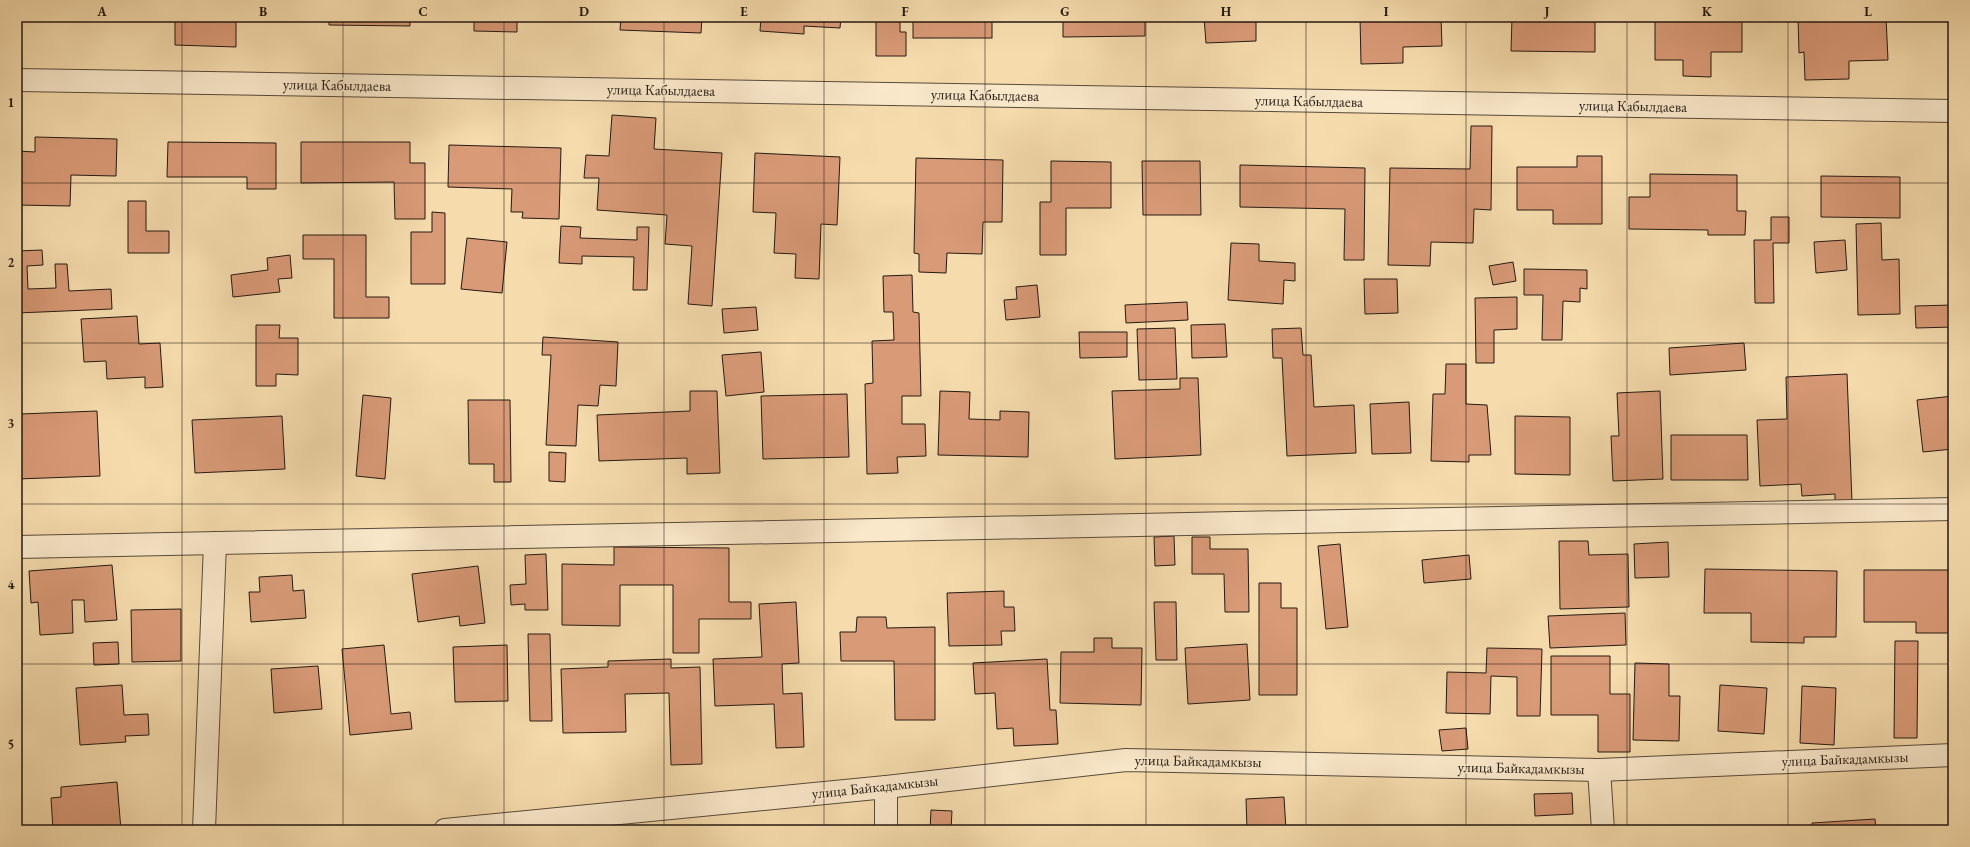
<svg xmlns="http://www.w3.org/2000/svg" width="1970" height="847" font-family="'EB Garamond',serif">
<style>
.building{fill:#d99a77;stroke:#241913}
.lines{fill:none;stroke-linecap:round;stroke-linejoin:round}
.minor-casing{stroke:#584a3a;stroke-width:24}
.minor{stroke:#f9e8ca;stroke-width:22}
.grid{fill:none;stroke:#241913;stroke-width:1;stroke-opacity:0.55}
.labels{text-anchor:middle;stroke-width:3;stroke-linejoin:round;paint-order:stroke}
.street-label{font-size:15px;fill:#241913;stroke:#f9e8ca}
.neatline{fill:none;stroke:#241913;stroke-width:1.5}
.grid-label{font-size:13px;text-anchor:middle;font-weight:bold;fill:#241913}
</style>
<rect width="100%" height="100%" fill="#f6dcad"/>
<filter id="stains"><feTurbulence type="fractalNoise" baseFrequency=".005" numOctaves="4"/><feColorMatrix values="0 0 0 0 .2 0 0 0 0 .09 0 0 0 0 .02 0 0 0 .5 -.17"/></filter>
<radialGradient id="worn" r=".72"><stop offset=".6" stop-color="#630" stop-opacity="0"/><stop offset="1" stop-color="#630" stop-opacity=".3"/></radialGradient>
<g class="building">
<path d="M175,17H236V47L175,45Z"/>
<path d="M329,17H410V26L329,25Z"/>
<path d="M474,17H517V32L474,31Z"/>
<path d="M621,17H702L701,33L620,30Z"/>
<path d="M761,17H841L840,28L804,26V34L760,31Z"/>
<path d="M876,17H900V32H906V56H876Z"/>
<rect x="913" y="17" width="79" height="21"/>
<path d="M1063,17H1145V36L1063,37Z"/>
<path d="M1204,17H1256V41L1206,43Z"/>
<path d="M1360,17H1441L1442,46L1403,47V63L1361,64Z"/>
<path d="M1512,17H1595V52L1511,51Z"/>
<path d="M1655,17H1742V52H1711V77L1683,76V60H1655Z"/>
<path d="M1798,17H1886L1888,60L1849,61V79L1805,80L1804,52L1799,53Z"/>
<path d="M612,115L656,118L654,149L722,153L712,306L688,304L692,246L665,244L667,215L597,210L599,178H584L586,155L609,156Z"/>
<path d="M1471,126H1492L1491,210L1474,209L1473,243L1431,242L1430,266L1388,265L1390,168L1470,169Z"/>
<path d="M35,137L117,139L116,176L71,175L70,206L17,205V151L35,152Z"/>
<path d="M168,142L276,143V189H247V177H167Z"/>
<path d="M301,142H410V163H425V219H395L394,182L301,183Z"/>
<path d="M449,145L561,148L559,219L522,218L523,212H511L512,189L448,187Z"/>
<path d="M755,153L840,157L837,225L821,224L819,279L795,278L796,254L774,253L776,213L753,212Z"/>
<path d="M1577,156H1602V224H1553V210H1517V167H1577Z"/>
<path d="M916,158L1003,160L1002,222H983L982,254L947,253L946,273L919,272V254L914,253Z"/>
<path d="M1051,161L1111,162V208H1066V255H1040V202H1051Z"/>
<path d="M1142,161H1200L1201,215H1143Z"/>
<path d="M1240,165L1365,168L1364,260H1344L1345,209L1240,207Z"/>
<path d="M1650,174L1737,175V211H1746L1745,235H1708V230L1629,229V197H1650Z"/>
<path d="M1821,176L1900,177V218L1821,217Z"/>
<path d="M128,201H146V231H169V253H128Z"/>
<path d="M432,212L445,213V284H411V232H432Z"/>
<path d="M1771,217H1789V243H1773L1774,303H1755L1754,240H1771Z"/>
<path d="M1881,223L1882,260L1899,259L1900,314L1858,315L1856,224Z"/>
<path d="M561,226L581,227L580,238L637,240V227H649L647,290H633L634,257L582,256V264L559,263Z"/>
<path d="M303,235H366V297H389V318H334V259H303Z"/>
<path d="M467,238L507,242L502,293L461,289Z"/>
<path d="M1845,240L1847,270L1816,273L1814,242Z"/>
<path d="M1231,243L1259,244V261L1295,263V281L1284,280L1283,304L1228,300Z"/>
<path d="M42,250L43,265L27,266L28,289L56,288L55,264H67L69,291L111,289L112,309L17,313V251Z"/>
<path d="M290,255L292,278L278,279L280,292L233,297L231,275L268,270L267,258Z"/>
<path d="M1513,262L1516,281L1493,285L1489,266Z"/>
<path d="M1524,269L1587,270V289L1580,288V302L1563,301L1562,340H1542L1543,295H1524Z"/>
<path d="M912,275L913,312L919,313L921,396H902V424H925L926,456L897,457L898,473L867,474L865,384L873,383L872,341L894,340L893,312H884L883,276Z"/>
<path d="M1364,279H1397L1398,313L1365,314Z"/>
<path d="M1037,285L1040,317L1006,320L1004,300L1017,299L1016,287Z"/>
<path d="M1517,297V329L1494,330V363H1476L1475,298Z"/>
<path d="M1187,302L1188,320L1126,323L1125,305Z"/>
<path d="M1953,305V327L1916,328L1915,306Z"/>
<path d="M756,307L758,330L724,333L722,309Z"/>
<path d="M137,316L139,344L160,343L163,387L145,388V377L107,379L106,361L84,362L81,319Z"/>
<path d="M1225,324L1227,357L1192,358L1191,325Z"/>
<path d="M256,325H280L279,338H298V375L276,374V386H256Z"/>
<path d="M1175,328L1177,379L1139,380L1137,329Z"/>
<path d="M1301,328L1303,355H1311L1314,407L1354,405L1356,453L1287,456L1282,358H1273L1272,329Z"/>
<path d="M1079,332H1127V357L1080,358Z"/>
<path d="M543,337L618,342L616,386L600,385L598,406L578,405L576,446L546,445L551,355H542Z"/>
<path d="M1744,343L1746,370L1670,375L1669,348Z"/>
<path d="M761,352L764,392L726,396L722,355Z"/>
<path d="M1446,364H1466V404L1487,405L1491,455H1469V462L1431,461L1433,394H1445Z"/>
<path d="M1847,374L1852,502H1835V494L1802,496L1801,484L1760,486L1757,420L1787,419L1786,377Z"/>
<path d="M1180,378H1198L1201,455L1115,459L1112,391L1180,389Z"/>
<path d="M690,391H717L720,473L687,474V458L599,461L597,415L690,411Z"/>
<path d="M940,391L970,392L969,419L1000,420V411L1029,412L1028,457L938,455Z"/>
<path d="M1660,391L1663,479L1613,481L1611,436H1619L1617,393Z"/>
<path d="M847,394L849,457L763,459L761,396Z"/>
<path d="M363,395L391,398L385,479L356,476Z"/>
<path d="M1953,396V449L1923,452L1917,400Z"/>
<path d="M468,400H510L511,482H494V464H469Z"/>
<path d="M1409,402L1411,453L1372,454L1370,404Z"/>
<path d="M97,411L100,476L17,479V424H21L20,414Z"/>
<path d="M282,416L285,469L195,473L192,420Z"/>
<path d="M1515,416L1570,417V475L1515,474Z"/>
<path d="M1671,435H1747L1748,480H1671Z"/>
<path d="M549,452L566,453L565,482L549,481Z"/>
<path d="M1174,536L1175,565L1155,566L1154,537Z"/>
<path d="M1192,537H1210V549H1248L1249,612H1225L1224,574H1192Z"/>
<path d="M1559,541H1588L1589,555L1628,554L1629,607L1560,609Z"/>
<path d="M1668,542L1669,577L1635,578L1634,544Z"/>
<path d="M1340,544L1348,627L1326,629L1318,546Z"/>
<path d="M614,547L729,548V602H751V619H699V653H673V585H620V626L562,625V564L614,565Z"/>
<path d="M546,554L548,610H525V604L511,605L510,585L526,584L525,555Z"/>
<path d="M1469,555L1471,579L1424,583L1422,560Z"/>
<path d="M112,565L117,620L85,622L84,600H72L73,633L40,635L38,602L31,603L29,571Z"/>
<path d="M478,566L485,623L460,626L459,616L418,622L412,574Z"/>
<path d="M1705,569L1837,571L1836,637H1804V643L1751,642V613H1704Z"/>
<path d="M1864,570H1952V633H1916V622H1864Z"/>
<path d="M292,575L293,591L304,590L306,618L251,622L249,592H260L259,577Z"/>
<path d="M1259,583H1281V608H1297V695H1259Z"/>
<path d="M1004,591V607H1014L1015,631H1001L1002,645L949,646L947,593Z"/>
<path d="M796,602L799,663L782,664L783,694L802,693L804,747L776,748L774,704L715,706L713,659L762,657L759,604Z"/>
<path d="M1154,602H1176L1177,660H1156Z"/>
<path d="M181,609V661L132,662L131,610Z"/>
<path d="M1625,613L1626,645L1550,648L1548,616Z"/>
<path d="M857,617H886L887,628L935,627V720H895L894,661H841L840,632H856Z"/>
<path d="M528,634H550L552,721H530Z"/>
<path d="M1094,638H1112V648H1142L1141,705L1060,703L1061,652H1094Z"/>
<path d="M1895,641H1918L1917,738H1894Z"/>
<path d="M118,642L119,664L94,665L93,643Z"/>
<path d="M1247,644L1250,700L1188,704L1185,648Z"/>
<path d="M384,645L391,714L410,712L412,729L350,735L342,649Z"/>
<path d="M507,645L508,701L455,702L453,647Z"/>
<path d="M1487,648L1542,649L1540,716H1517V677L1491,676L1490,714L1446,713L1447,672L1486,673Z"/>
<path d="M1551,656H1610V694H1630V752H1598V715H1551Z"/>
<path d="M671,659V668L700,667L702,764L671,765L669,693L625,694L626,732L563,733L561,669L608,667V661Z"/>
<path d="M1047,659L1050,710H1056L1058,744L1014,746L1013,728L997,729L995,693L975,694L973,663Z"/>
<path d="M1635,663L1669,664V696H1680L1679,741L1633,740Z"/>
<path d="M318,666L322,709L274,713L271,669Z"/>
<path d="M122,685L124,715L148,714L149,735L125,736L126,742L80,745L76,688Z"/>
<path d="M1720,685L1767,688L1764,734L1718,731Z"/>
<path d="M1802,686L1836,688L1834,745L1800,743Z"/>
<path d="M1466,728L1468,749L1442,751L1439,730Z"/>
<path d="M117,782L121,830H53L51,798L61,797V787Z"/>
<path d="M1572,793L1573,814L1535,816L1534,794Z"/>
<path d="M1284,797L1286,830H1247L1246,799Z"/>
<path d="M931,810L952,811L951,830H930Z"/>
<path d="M1875,819L1876,830H1812V823Z"/>
</g>
<g class="lines">
<defs>
<g id="minor">
<path d="M17,80L1953,111"/>
<path d="M17,547L1953,509"/>
<path d="M1599,770L1603,830"/>
<path d="M886,787V830"/>
<path d="M204,830L215,543"/>
<path d="M445,830L886,787L1126,760L1599,770L1953,755"/>
</g>
</defs>
<use href="#minor" class="minor-casing"/>
<use href="#minor" class="minor"/>
</g>
<path class="grid" d="M182,17V830M343,17V830M504,17V830M664,17V830M824,17V830M985,17V830M1146,17V830M1306,17V830M1466,17V830M1627,17V830M1788,17V830M17,183H1953M17,343H1953M17,504H1953M17,664H1953"/>
<g class="labels">
<g class="street-label">
<text transform="translate(337 85) rotate(1)" y="5">улица Кабылдаева</text>
<text transform="translate(661 90) rotate(1)" y="5">улица Кабылдаева</text>
<text transform="translate(985 95) rotate(1)" y="5">улица Кабылдаева</text>
<text transform="translate(1309 101) rotate(1)" y="5">улица Кабылдаева</text>
<text transform="translate(1633 106) rotate(1)" y="5">улица Кабылдаева</text>
<text transform="translate(1845 759) rotate(-2)" y="5">улица Байкадамкызы</text>
<text transform="translate(1198 761) rotate(1)" y="5">улица Байкадамкызы</text>
<text transform="translate(1521 768) rotate(1)" y="5">улица Байкадамкызы</text>
<text transform="translate(875 787) rotate(-6)" y="5">улица Байкадамкызы</text>
</g>
</g>
<rect width="1970" height="847" fill="none" stroke="#f6dcad" stroke-width="44"/>
<rect x="22" y="22" width="1926" height="803" class="neatline"/>
<g class="grid-label">
<text x="102" y="16">A</text>
<text x="263" y="16">B</text>
<text x="423" y="16">C</text>
<text x="584" y="16">D</text>
<text x="744" y="16">E</text>
<text x="905" y="16">F</text>
<text x="1065" y="16">G</text>
<text x="1226" y="16">H</text>
<text x="1386" y="16">I</text>
<text x="1547" y="16">J</text>
<text x="1707" y="16">K</text>
<text x="1868" y="16">L</text>
<text x="11" y="107">1</text>
<text x="11" y="267">2</text>
<text x="11" y="428">3</text>
<text x="11" y="589">4</text>
<text x="11" y="749">5</text>
</g>
<rect width="100%" height="100%" filter="url(#stains)"/>
<rect width="100%" height="100%" fill="url(#worn)"/>
</svg>
